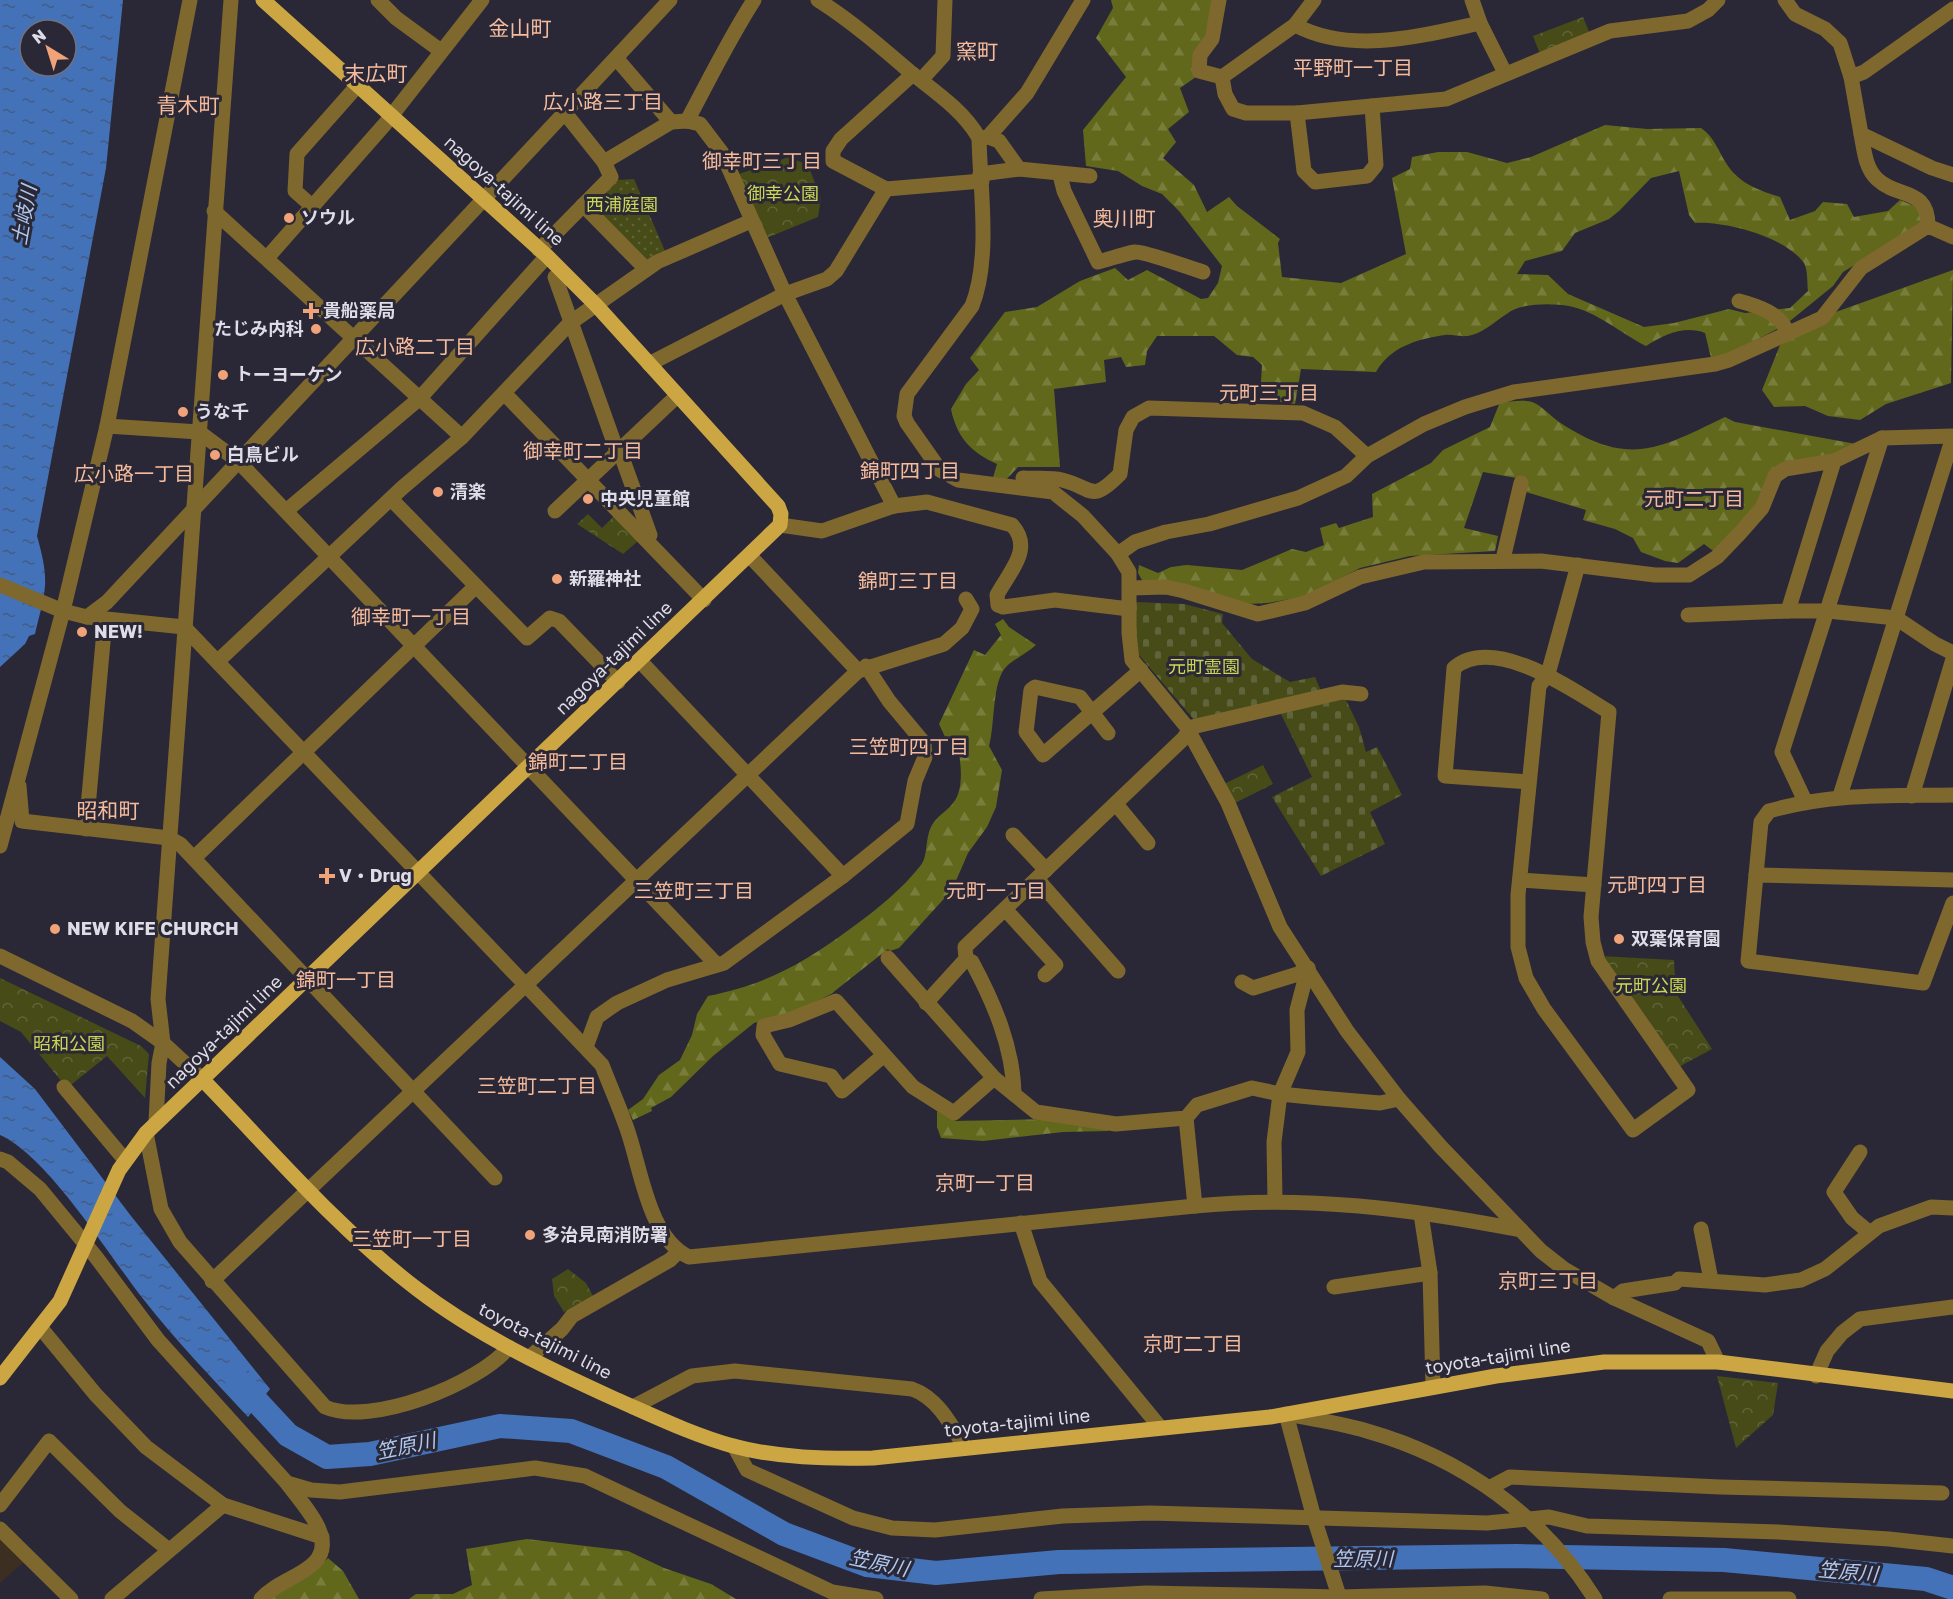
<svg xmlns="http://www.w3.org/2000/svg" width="1953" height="1599" font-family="'Golos Text','Noto Sans JP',sans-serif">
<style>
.education{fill:#3d2e22}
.forest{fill:url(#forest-firs);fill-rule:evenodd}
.cemetery{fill:url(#cemetery-stones)}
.park{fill:url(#park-crowns)}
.garden{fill:url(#garden-dots)}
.water{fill:url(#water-ripples);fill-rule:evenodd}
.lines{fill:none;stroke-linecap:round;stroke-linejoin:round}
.river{stroke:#4372b8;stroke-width:24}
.minor{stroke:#7f682e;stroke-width:15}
.major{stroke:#cda644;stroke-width:15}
.poi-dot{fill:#f0a279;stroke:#2a2836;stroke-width:2}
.labels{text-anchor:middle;stroke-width:6;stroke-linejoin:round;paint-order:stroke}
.street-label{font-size:18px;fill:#dedce6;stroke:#2a2836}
.park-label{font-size:18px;fill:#cbd655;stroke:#2a2836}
.poi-label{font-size:18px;font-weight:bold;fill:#dedce6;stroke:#2a2836;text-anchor:start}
.neighbourhood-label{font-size:20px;fill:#f5bb9c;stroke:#2a2836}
.water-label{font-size:20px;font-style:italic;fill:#afc8ef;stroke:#2a2836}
.quarter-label{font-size:21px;fill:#f5bb9c;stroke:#2a2836}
</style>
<defs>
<pattern id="forest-firs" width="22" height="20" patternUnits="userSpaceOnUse" patternTransform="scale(1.5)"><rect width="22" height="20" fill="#62681b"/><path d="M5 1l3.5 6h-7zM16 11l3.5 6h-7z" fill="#787d3c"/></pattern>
<pattern id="cemetery-stones" width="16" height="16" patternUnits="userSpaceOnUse" patternTransform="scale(1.5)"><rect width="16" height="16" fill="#464b18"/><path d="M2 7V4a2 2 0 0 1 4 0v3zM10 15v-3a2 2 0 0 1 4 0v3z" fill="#60643a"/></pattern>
<pattern id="park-crowns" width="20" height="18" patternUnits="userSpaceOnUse" patternTransform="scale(1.5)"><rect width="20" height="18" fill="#464b18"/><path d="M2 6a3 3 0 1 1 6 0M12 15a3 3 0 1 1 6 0" fill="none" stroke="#60643a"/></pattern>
<pattern id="garden-dots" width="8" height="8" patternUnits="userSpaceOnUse" patternTransform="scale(1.5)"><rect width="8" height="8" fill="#464b18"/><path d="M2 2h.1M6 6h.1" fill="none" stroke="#60643a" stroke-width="1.8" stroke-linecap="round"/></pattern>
<pattern id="water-ripples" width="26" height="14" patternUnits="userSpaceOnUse" patternTransform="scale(1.5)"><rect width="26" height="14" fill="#4372b8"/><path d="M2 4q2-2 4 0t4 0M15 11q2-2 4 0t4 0" fill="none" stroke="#435c84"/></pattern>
</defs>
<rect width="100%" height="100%" fill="#2a2836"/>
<path class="education" d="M0,1537L25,1561L0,1583Z"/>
<g class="forest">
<path d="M1111,0H1213L1196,77L1180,88L1189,112L1168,129L1176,142L1163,158L1194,185L1207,212L1229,197L1237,206L1280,239L1278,243L1282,277L1341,283L1406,254L1392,178L1410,169L1412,157L1438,152H1467L1507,163L1531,157L1605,125L1647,129L1701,128C1714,136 1719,153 1728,166C1740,184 1761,191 1780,197L1790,220L1815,211L1823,202L1847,204L1854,217L1888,211L1900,200L1919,208L1922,219L1919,226L1843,272L1833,286L1785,325L1729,354L1711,358L1705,333C1684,325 1664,335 1646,346C1622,334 1596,311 1569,306C1553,303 1525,303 1511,311C1498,319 1486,331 1472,335C1462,338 1454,334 1445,335C1417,339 1390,347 1376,372L1301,369L1295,404L1260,399L1262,365L1253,357L1237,355L1214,336H1157L1147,351L1145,365L1126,367L1121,357L1104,360L1106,382L1054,389L1060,467H1018L1002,484L992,481L997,464C971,452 957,438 951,409L966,384L979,370L970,358L1005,312L1037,307L1080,281L1115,268L1128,280L1147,270L1201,299L1208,298L1218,283L1222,266L1179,211L1162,194L1142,186L1118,171L1086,166L1083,130L1126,77L1096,38L1113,8ZM1679,171L1689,215L1695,223C1725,221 1786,237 1804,263C1808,270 1807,283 1808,291L1790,308L1745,313L1729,309L1674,323L1644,327L1568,294L1548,275L1517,274L1525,261L1562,251L1575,233L1609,219L1619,211L1651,178Z"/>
<path d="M1953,270L1951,383L1886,404L1860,420L1828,416L1805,406L1774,407L1762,390L1780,345L1833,313Z"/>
<path d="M1500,402C1509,402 1524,399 1532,402C1543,406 1552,418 1562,424C1629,467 1659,449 1725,417L1735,422L1856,444L1837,454L1789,465L1758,507L1716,553L1704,544L1678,563L1665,561L1641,552L1633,538L1615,529L1583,520L1586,510L1526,492L1528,480L1483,472L1464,528L1498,536L1495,551L1410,556L1360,568L1308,596L1267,603L1248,604L1177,583L1143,582L1138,573L1139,565L1158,573L1171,567L1187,565L1242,570L1292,549L1306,552L1324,545L1320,528L1336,523L1339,528L1373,517L1372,494L1431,463L1443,450L1490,427Z"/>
<path d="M1003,619L1009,627L1036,645C1027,653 1013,660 1006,667C992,681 995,725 989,746L1002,770L996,807L987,827L968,853L952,890L899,948L890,951L888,949L831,994L791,1014L754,1023L713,1056L671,1097L651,1108L652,1111L633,1120L628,1110L643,1099L659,1075L680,1060L692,1035L697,1014L708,996C770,983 804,963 854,926C879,908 902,889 921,865C929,855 924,835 934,822C939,815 948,810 953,803C965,790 961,757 956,742L947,741L939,724L974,650L985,655L1001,635L995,624Z"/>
<path d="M937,1111L955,1121L1051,1119L1109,1128L1108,1131L1063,1132L983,1141L941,1138L937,1127Z"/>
<path d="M527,1539L628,1551L664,1568L711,1584L736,1599H409L416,1594H453L472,1585L466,1549Z"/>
<path d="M328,1558L343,1571L359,1599H271L285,1584L313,1573Z"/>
</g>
<path class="cemetery" d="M1136,602L1184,604L1223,614L1222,623L1252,659L1290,682L1315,677L1324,698L1344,696L1359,727L1366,752L1377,747L1402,795L1370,812L1385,844L1321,876L1272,797L1312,777L1276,704L1196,722L1139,655L1135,633Z"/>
<g class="park">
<path d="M1583,17L1590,34L1540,54L1533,36Z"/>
<path d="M789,157L808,165L821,198L818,217L764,239L736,175Z"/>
<path d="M588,514L602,528L614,516L638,541L623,554L577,524Z"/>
<path d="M1263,765L1273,784L1233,804L1224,784Z"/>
<path d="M1600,956L1674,960L1676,993L1712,1049L1677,1068Z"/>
<path d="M0,978L141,1046L149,1054L145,1098L107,1056L67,1088L21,1032L0,1021Z"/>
<path d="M568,1269L586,1283L593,1296L564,1312L554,1296L552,1279Z"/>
<path d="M1717,1376L1778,1383L1773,1415L1736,1448Z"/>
</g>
<path class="garden" d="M634,179L665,251L646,262L590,205L618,180Z"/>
<g class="water">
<path d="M0,0H123L106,168L37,536C50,582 46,589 35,634L29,636L25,644L0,667ZM30,30H66V66H30Z"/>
<path d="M0,1057L35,1089L131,1216L270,1389L248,1417C213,1379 176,1341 144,1300C109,1256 49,1157 0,1135Z"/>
</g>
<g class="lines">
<path class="river" d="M237,1380L288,1435L327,1457L370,1454L500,1426L571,1431L666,1467L784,1534L867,1565L936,1573L1059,1562L1517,1556L1724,1560L1926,1579L1953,1588"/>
<g class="minor">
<path d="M378,0L396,18L441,51"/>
<path d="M818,0C851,21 880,46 909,71C934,91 963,110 979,138C980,189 991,258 972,306L907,394L904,416L907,423L940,470L958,480L1053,492L1083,516L1118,554L1129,572V633L1132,660L1186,726L1228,803L1280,927L1347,1031L1399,1099L1441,1147L1541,1251L1564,1269L1614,1298L1708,1341L1718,1362"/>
<path d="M1219,0L1212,39L1200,55L1199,71L1222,77"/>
<path d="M1472,0L1480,23L1505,73"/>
<path d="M1785,0L1795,14L1825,29L1840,43L1851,77L1861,134L1932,168L1953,175"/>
<path d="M1295,25C1351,55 1421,36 1480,23"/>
<path d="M616,58L671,122L687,121L700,124L722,153L785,294L894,506"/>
<path d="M1222,77L1225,94L1233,109L1246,113H1297L1446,99L1610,31L1688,21L1708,10L1718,0"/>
<path d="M1222,77L1295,25L1314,0"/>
<path d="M1851,77L1864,72L1953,9"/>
<path d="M921,80L943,56L945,0"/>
<path d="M1297,113L1304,171L1315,182L1367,176L1376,165L1372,106"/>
<path d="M687,121C709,80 729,39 754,0"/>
<path d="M1861,134C1864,149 1865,168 1877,179C1898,199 1928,187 1928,226"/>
<path d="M988,137L999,141L1019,169"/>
<path d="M979,138L988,137L1027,93L1083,0"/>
<path d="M604,162L671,122"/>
<path d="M980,174L1019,169L1090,176"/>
<path d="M1060,175L1064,191L1098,262C1110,259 1123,254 1135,252C1144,251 1190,268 1203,272"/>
<path d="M886,189L833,161V151L841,139L913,74"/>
<path d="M583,205L646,269"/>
<path d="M313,207L295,191L297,154L358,85"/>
<path d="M214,211L462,437"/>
<path d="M539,250L611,177L604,162L565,113"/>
<path d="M267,258L385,124L482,0"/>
<path d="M555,277L617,451"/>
<path d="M1739,301C1758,306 1782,314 1788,334"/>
<path d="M649,364L785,294L827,279L836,271L886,189L982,181"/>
<path d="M504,393L704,600"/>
<path d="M107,426L199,432L238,461L717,965"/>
<path d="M619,449L650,535"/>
<path d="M1834,461L1788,611H1828L1896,618L1935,644L1953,653"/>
<path d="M1023,478C1036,479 1050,477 1062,480C1094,488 1090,504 1120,474L1126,430L1133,417L1149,408L1303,413L1335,427L1367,456"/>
<path d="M391,499L527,638L550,618L559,621L618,682"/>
<path d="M286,511L420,398L547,256"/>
<path d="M555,511L677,396"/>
<path d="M780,525L822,531L894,506L927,502L1012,525C1034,549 1009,572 997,595L998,605L1003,607L1055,600L1129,609"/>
<path d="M1118,554L1135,542L1166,532L1209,524L1298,498L1346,476L1367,456L1424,424L1465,407L1514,392L1715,364L1729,360L1822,318L1861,268L1928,226L1953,237"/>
<path d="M750,556L858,671"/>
<path d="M1503,559L1521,483"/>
<path d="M0,585L63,611L87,617L184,627L602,1065C610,1086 619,1106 626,1126C641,1166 647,1237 689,1257L1195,1206C1306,1195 1412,1209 1521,1230"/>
<path d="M1130,588L1166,587L1184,591L1258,614L1305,603L1360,577L1424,562L1541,561L1655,575H1689L1717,557L1740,533L1762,508L1775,476L1785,469L1834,461L1882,438L1953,436"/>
<path d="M1688,615L1788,611"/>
<path d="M87,617L107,602L670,0"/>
<path d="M218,661L402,488L462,437L570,323L657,262L751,221"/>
<path d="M640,661L843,876"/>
<path d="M1108,733L1080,697L1035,687L1031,690L1026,732L1043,755L1141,670"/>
<path d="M1528,782L1445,776L1454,668C1494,634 1573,690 1609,712L1591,917L1593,942L1598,961L1688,1090L1633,1130L1544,1009L1526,978L1518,947V895L1539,686L1548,674L1578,565"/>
<path d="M19,786L22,821L169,838L180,844L495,1178"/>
<path d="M1840,796L1953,437"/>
<path d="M1912,796L1953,659"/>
<path d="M1805,801L1782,752L1882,438"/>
<path d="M1116,804L1148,843"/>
<path d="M86,829L105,620"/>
<path d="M1013,835L1046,870"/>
<path d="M0,846L63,611L107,426L190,0"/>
<path d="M194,858L475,587"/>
<path d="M1756,875L1761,822L1769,811C1833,793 1888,796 1953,795"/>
<path d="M1037,879L1118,971"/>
<path d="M1520,880L1594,885"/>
<path d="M1953,880L1756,875L1748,961L1923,983L1953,903"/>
<path d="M1005,909L1056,965L1045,975"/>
<path d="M0,956L132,1021L163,1043L203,1080"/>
<path d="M888,958L994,1078L1036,1112L1116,1124L1186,1118L1197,1105L1252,1088L1280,1094L1320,1098L1380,1103L1399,1099"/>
<path d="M966,959L972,962C994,1003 1013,1047 1014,1094"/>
<path d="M1242,982L1253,988L1298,974L1308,968"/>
<path d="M926,1003L966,959L965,947L1183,739L1192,727L1342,692L1361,694"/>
<path d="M586,1047L597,1017L617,1003L667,980L724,963L843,876L907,824L915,781L925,757L924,743L889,701L866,666"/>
<path d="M884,1055L842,1091L831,1076L780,1064L763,1035L764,1026L789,1020L836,1001L913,1087L954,1113L994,1078"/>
<path d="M64,1087L125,1160"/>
<path d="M1186,1118L1195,1206"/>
<path d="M156,1122L159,1063L163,1043L158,999L231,0"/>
<path d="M146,1133L161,1209L180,1242L325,1407C370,1427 479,1384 509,1347"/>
<path d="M1860,1152L1834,1192L1852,1218L1870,1233"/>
<path d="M0,1159L8,1162L40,1189L96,1257L158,1340L287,1483L311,1490L340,1492L535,1468L585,1476L832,1592L876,1599"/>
<path d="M1275,1200L1274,1142L1280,1094L1298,1052L1297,1010L1308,968"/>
<path d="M1421,1214L1430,1273L1433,1387"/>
<path d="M1021,1223L1040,1281L1159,1426"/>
<path d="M1701,1229L1711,1280"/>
<path d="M212,1281L858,671L944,644L962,628L972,609L966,599"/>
<path d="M1334,1287L1430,1273"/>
<path d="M1614,1298L1623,1291L1675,1283L1679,1279L1765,1285L1801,1280L1825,1269L1879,1226L1931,1207L1953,1208"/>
<path d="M40,1327L96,1395L146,1447L223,1505L322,1537"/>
<path d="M529,1358L562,1329L572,1316L670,1260L678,1252"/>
<path d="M1816,1376L1827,1351L1842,1333L1860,1319L1953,1307"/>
<path d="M633,1407L692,1376L735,1371L912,1389C938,1398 952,1426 965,1448"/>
<path d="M734,1446L747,1470L853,1518L892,1528L935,1530L1063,1516L1150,1513L1487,1523L1549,1517L1587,1526L1778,1532L1889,1539L1953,1546"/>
<path d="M1491,1487L1510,1477L1720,1487L1942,1493"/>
<path d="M0,1505L49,1441L120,1511L169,1550"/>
<path d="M0,1529L71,1599"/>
<path d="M112,1599L223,1505"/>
<path d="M261,1599C275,1583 300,1577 314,1563C339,1539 301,1503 287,1483"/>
<path d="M1041,1599L1146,1593L1340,1597L1485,1593L1542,1599"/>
<path d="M1340,1599L1314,1518L1286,1414C1313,1419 1340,1423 1367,1431C1462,1458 1542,1515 1595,1599"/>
<path d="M1670,1599H1789"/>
</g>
<g class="major">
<path d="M203,1080C272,1151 338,1229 417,1289C477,1335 547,1368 615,1399C654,1416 693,1435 733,1446C778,1458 827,1459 873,1458L1270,1417L1496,1376L1604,1362H1718L1953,1391"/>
<path d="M0,1378L60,1301L119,1170L146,1133L780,525L781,514L778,506L596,305L547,256L263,0"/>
</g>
</g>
<g class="poi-dot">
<circle cx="289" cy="218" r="6"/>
<path d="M308 302h6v6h6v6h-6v6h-6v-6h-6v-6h6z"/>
<circle cx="316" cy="329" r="6"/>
<circle cx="223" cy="375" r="6"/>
<circle cx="183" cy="412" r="6"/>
<circle cx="215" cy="455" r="6"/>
<circle cx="438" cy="492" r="6"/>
<circle cx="588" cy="499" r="6"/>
<circle cx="557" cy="579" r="6"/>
<circle cx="82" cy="632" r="6"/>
<path d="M324 867h6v6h6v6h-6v6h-6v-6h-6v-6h6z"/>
<circle cx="55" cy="929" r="6"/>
<circle cx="1619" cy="939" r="6"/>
<circle cx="530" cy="1235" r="6"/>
</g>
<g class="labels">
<g class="street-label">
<text transform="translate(504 191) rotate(42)" y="6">nagoya-tajimi line</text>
<text transform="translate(614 658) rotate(-44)" y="6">nagoya-tajimi line</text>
<text transform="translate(224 1032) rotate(-44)" y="6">nagoya-tajimi line</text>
<text transform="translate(545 1341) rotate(27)" y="6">toyota-tajimi line</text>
<text transform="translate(1498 1357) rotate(-9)" y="6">toyota-tajimi line</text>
<text transform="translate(1017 1423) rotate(-6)" y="6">toyota-tajimi line</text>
</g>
<g class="park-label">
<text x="783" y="200">御幸公園</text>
<text x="622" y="211">西浦庭園</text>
<text x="1204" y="673">元町霊園</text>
<text x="1651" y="992">元町公園</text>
<text x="69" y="1050">昭和公園</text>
</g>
<g class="poi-label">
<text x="301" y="224">ソウル</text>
<text x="323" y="317">貴船薬局</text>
<text x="304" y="335" text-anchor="end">たじみ内科</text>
<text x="235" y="381">トーヨーケン</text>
<text x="195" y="418">うな千</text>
<text x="227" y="461">白鳥ビル</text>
<text x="450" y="498">清楽</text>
<text x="600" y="505">中央児童館</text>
<text x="569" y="585">新羅神社</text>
<text x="94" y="638">NEW!</text>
<text x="339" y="882">V・Drug</text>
<text x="67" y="935">NEW KIFE CHURCH</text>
<text x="1631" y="945">双葉保育園</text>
<text x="542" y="1241">多治見南消防署</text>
</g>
<g class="neighbourhood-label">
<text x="1353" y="75">平野町一丁目</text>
<text x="603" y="109">広小路三丁目</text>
<text x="762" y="168">御幸町三丁目</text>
<text x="415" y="354">広小路二丁目</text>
<text x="1269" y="400">元町三丁目</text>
<text x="583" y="458">御幸町二丁目</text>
<text x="910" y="478">錦町四丁目</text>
<text x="134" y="481">広小路一丁目</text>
<text x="1694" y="506">元町二丁目</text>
<text x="908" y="588">錦町三丁目</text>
<text x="411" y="624">御幸町一丁目</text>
<text x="909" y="754">三笠町四丁目</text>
<text x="578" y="769">錦町二丁目</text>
<text x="1657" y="892">元町四丁目</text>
<text x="694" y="898">三笠町三丁目</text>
<text x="996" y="898">元町一丁目</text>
<text x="346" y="987">錦町一丁目</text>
<text x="537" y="1093">三笠町二丁目</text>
<text x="985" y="1190">京町一丁目</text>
<text x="412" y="1246">三笠町一丁目</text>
<text x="1548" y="1288">京町三丁目</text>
<text x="1193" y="1351">京町二丁目</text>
</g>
<g class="water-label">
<text transform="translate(24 215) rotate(-80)" y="7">土岐川</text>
<text transform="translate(406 1446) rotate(-12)" y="7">笠原川</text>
<text x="1363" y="1566">笠原川</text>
<text transform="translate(879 1563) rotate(12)" y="7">笠原川</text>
<text transform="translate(1848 1572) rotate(5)" y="7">笠原川</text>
</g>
<g class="quarter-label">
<text x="520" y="36">金山町</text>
<text x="977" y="59">窯町</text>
<text x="376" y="81">末広町</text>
<text x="188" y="113">青木町</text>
<text x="1124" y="226">奥川町</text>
<text x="108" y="818">昭和町</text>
</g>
</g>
<g transform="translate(48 48) rotate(322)"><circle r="28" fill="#2a2836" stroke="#72707c" stroke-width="1.5"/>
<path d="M0-4.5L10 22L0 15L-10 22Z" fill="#f0a279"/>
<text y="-9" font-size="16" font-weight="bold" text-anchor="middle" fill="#dedce6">N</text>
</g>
</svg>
